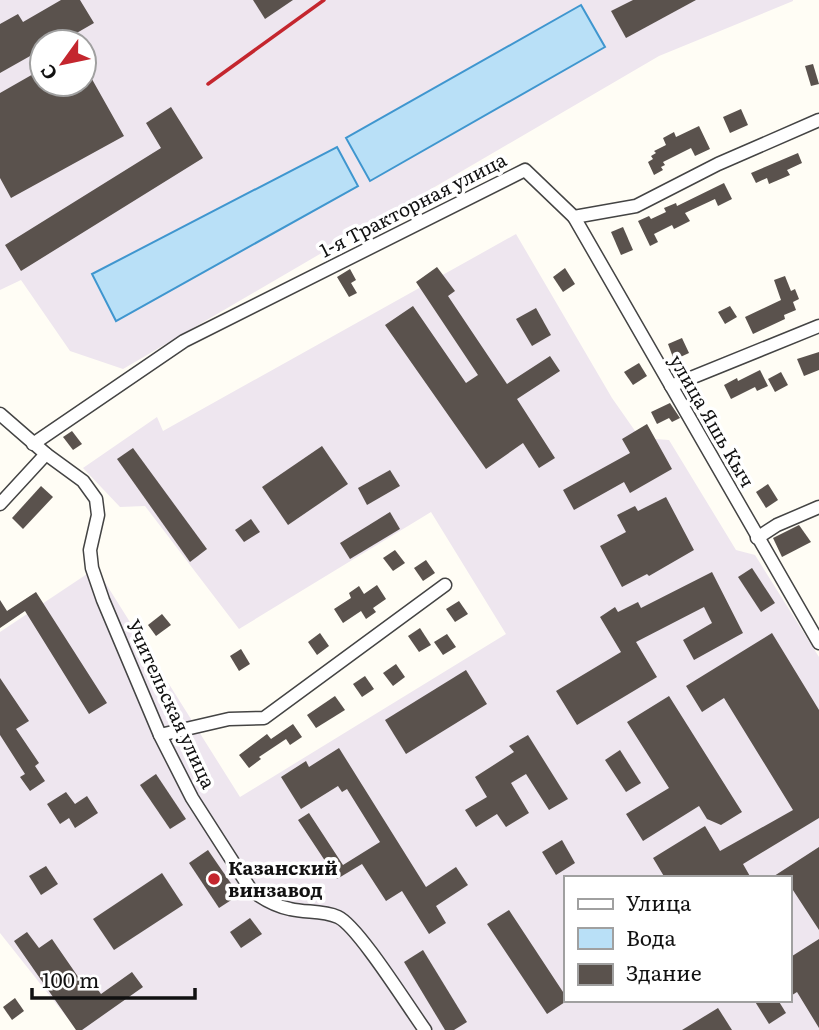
<svg xmlns="http://www.w3.org/2000/svg" width="819" height="1030" font-family="Literata,serif">
<style>
.industrial{fill:#eee6ef;fill-rule:evenodd}
.water{fill:#b9e0f7;stroke:#3f96cf;stroke-width:2}
.building{fill:#5a524d}
.lines{fill:none;stroke-linecap:round;stroke-linejoin:round}
.minor-casing{stroke:#444;stroke-width:15}
.minor{stroke:#fff;stroke-width:12}
.rail{stroke:#c4262e;stroke-width:3.5}
.poi-dot{fill:#c4262e;stroke:#fff;stroke-width:2.5}
.labels{text-anchor:middle;stroke-width:7;stroke-linejoin:round;paint-order:stroke}
.street-label{font-size:19px;fill:#111;stroke:#fff}
.poi-label{font-size:19px;font-weight:bold;fill:#111;stroke:#fff;text-anchor:start}
</style>
<rect width="100%" height="100%" fill="#fffdf5"/>
<g class="industrial">
<path d="M0,0H793V1L659,56L123,369L70,351L21,280L0,290ZM42,42H84V84H42Z"/>
<path d="M516,234L612,398L640,438L669,440L736,550L755,555L819,657V1030H77L0,933V632L96,568L240,797L506,634L431,512L239,629L145,506L120,507L83,468L157,417L163,431ZM565,878H789V1000H565Z"/>
</g>
<g class="water">
<path d="M581,5L605,47L370,181L346,138Z"/>
<path d="M337,147L358,186L116,321L92,274Z"/>
</g>
<g class="building">
<path d="M61,0H80L94,23L68,38L64,31L42,42L36,47L39,51L0,73V24L18,14L23,22Z"/>
<path d="M253,0H293L265,19Z"/>
<path d="M633,0H696L626,38L611,11Z"/>
<path d="M813,64L819,84L811,86L805,66Z"/>
<path d="M84,65L124,136L11,198L0,178V93L42,69V84H84Z"/>
<path d="M171,107L203,158L21,271L5,245L161,148L146,123Z"/>
<path d="M741,109L748,125L730,133L723,117Z"/>
<path d="M699,126L710,149L695,156L691,148L663,162L665,165L661,167L663,170L654,175L648,162L653,159L651,156L656,153L654,151L666,145L663,138L674,132L676,137Z"/>
<path d="M798,153L802,163L787,170L790,175L769,184L767,178L756,183L751,173Z"/>
<path d="M724,183L732,199L718,206L715,199L685,213L690,221L674,229L672,225L654,234L658,242L650,246L638,221L649,216L651,219L666,212L664,208L676,203L677,206Z"/>
<path d="M623,227L633,250L621,255L611,232Z"/>
<path d="M437,267L455,291L448,296L507,384L550,356L560,371L517,399L555,458L539,468L523,443L486,469L385,325L413,306L466,383L478,375L416,282Z"/>
<path d="M565,268L575,284L563,292L553,277Z"/>
<path d="M350,269L356,280L351,283L357,293L349,297L337,277Z"/>
<path d="M785,276L791,291L795,289L799,299L793,302L796,310L784,315L785,319L753,334L745,317L781,300L774,280Z"/>
<path d="M730,306L737,317L725,324L718,312Z"/>
<path d="M536,308L551,335L532,346L516,319Z"/>
<path d="M682,338L689,353L674,360L668,344Z"/>
<path d="M819,352V370L804,376L797,359Z"/>
<path d="M639,363L647,376L633,385L624,372Z"/>
<path d="M760,370L768,386L757,391L755,387L731,399L724,385L737,378L738,381Z"/>
<path d="M781,372L788,385L775,392L768,379Z"/>
<path d="M670,403L680,418L672,422L669,418L657,424L651,412Z"/>
<path d="M647,424L672,469L630,493L624,482L574,510L563,490L630,453L622,439Z"/>
<path d="M72,431L82,444L73,450L63,437Z"/>
<path d="M322,446L348,484L288,525L262,487Z"/>
<path d="M133,448L207,549L190,562L117,459Z"/>
<path d="M390,470L400,486L367,505L358,488Z"/>
<path d="M768,484L778,500L766,508L756,492Z"/>
<path d="M41,486L53,497L23,529L12,518Z"/>
<path d="M666,497L694,550L649,576L647,574L622,587L600,546L626,532L617,515L635,506L638,511Z"/>
<path d="M390,512L400,529L350,559L340,543Z"/>
<path d="M251,519L260,532L244,542L235,530Z"/>
<path d="M799,525L811,542L782,557L773,538Z"/>
<path d="M395,550L405,563L393,571L383,558Z"/>
<path d="M426,560L435,573L423,581L414,568Z"/>
<path d="M752,568L775,603L761,612L738,577Z"/>
<path d="M712,572L743,633L694,660L683,640L712,623L704,607L636,642L657,677L577,725L556,691L621,652L600,617L615,607L618,612L638,602L641,608Z"/>
<path d="M377,585L386,599L373,608L376,612L366,619L361,611L343,623L334,609L351,598L349,593L359,586L364,594Z"/>
<path d="M36,592L107,703L89,714L25,611L0,628V600L7,611Z"/>
<path d="M459,601L468,614L455,622L446,609Z"/>
<path d="M162,614L171,625L156,636L148,625Z"/>
<path d="M420,628L431,645L419,652L408,636Z"/>
<path d="M320,633L329,646L317,655L308,642Z"/>
<path d="M772,633L819,710V818L743,864L751,878H665L653,858L705,826L720,851L793,810L724,698L702,712L686,686Z"/>
<path d="M447,634L456,647L443,655L434,642Z"/>
<path d="M241,649L250,664L239,671L230,656Z"/>
<path d="M396,664L405,677L393,686L383,673Z"/>
<path d="M466,670L487,704L406,754L385,720Z"/>
<path d="M365,676L374,689L362,697L353,684Z"/>
<path d="M0,678L29,721L16,729L39,763L35,766L45,781L30,791L20,777L25,774L0,735Z"/>
<path d="M335,696L345,710L316,728L307,715Z"/>
<path d="M669,696L742,812L721,825L707,819L699,806L643,841L626,814L669,788L627,722Z"/>
<path d="M293,724L302,737L290,745L286,739L259,757L261,759L249,768L239,755L267,734L271,739Z"/>
<path d="M528,735L568,799L549,810L526,774L511,783L529,813L506,827L497,814L476,827L465,810L487,797L475,777L514,752L509,746Z"/>
<path d="M339,748L426,887L456,867L468,885L436,906L446,923L429,934L402,891L386,901L362,864L337,879L298,820L309,813L343,865L380,842L347,789L342,792L338,786L301,809L281,777L306,761L309,767Z"/>
<path d="M620,750L641,783L626,792L605,760Z"/>
<path d="M156,774L186,819L170,829L140,785Z"/>
<path d="M66,792L75,804L87,796L98,813L75,828L69,818L60,824L47,804Z"/>
<path d="M562,840L575,863L556,875L542,852Z"/>
<path d="M819,847V930L789,884V878H771Z"/>
<path d="M208,850L239,895L219,908L189,863Z"/>
<path d="M46,866L58,884L41,895L29,876Z"/>
<path d="M162,873L183,905L114,950L93,919Z"/>
<path d="M509,910L565,995V1000H568L547,1014L487,924Z"/>
<path d="M250,918L262,934L241,948L230,932Z"/>
<path d="M27,932L39,948L52,939L81,981L88,976L101,994L132,972L143,987L82,1030H76L14,941Z"/>
<path d="M819,939V1028L797,992L789,997V958Z"/>
<path d="M423,950L467,1022L454,1030H445L404,962Z"/>
<path d="M15,998L24,1011L12,1020L3,1007Z"/>
<path d="M754,1000H778L786,1013L769,1024Z"/>
<path d="M718,1008L732,1030H682Z"/>
</g>
<g class="lines">
<defs>
<g id="minor">
<path d="M574,217L819,643"/>
<path d="M671,386L819,326"/>
<path d="M0,414L46,454L83,481L96,499L98,515L90,550L92,568L103,600L160,735L192,798L251,890C263,899 275,906 290,909C306,913 322,910 338,917C358,926 409,1008 425,1030"/>
<path d="M33,444L184,341L525,170L574,217L636,206L718,164L819,120"/>
<path d="M0,504L46,454"/>
<path d="M757,538L777,525L819,507"/>
<path d="M160,735L229,719L264,718L445,585"/>
</g>
</defs>
<use href="#minor" class="minor-casing"/>
<use href="#minor" class="minor"/>
<path class="rail" d="M208,84L324,0"/>
</g>
<circle class="poi-dot" cx="214" cy="879" r="7"/>
<g class="labels">
<g class="street-label">
<text transform="translate(413 205) rotate(-27)" y="7">1-я Тракторная улица</text>
<text transform="translate(712 421) rotate(60)" y="7">улица Яшь Кыч</text>
<text transform="translate(171 704) rotate(65)" y="7">Учительская улица</text>
</g>
<g class="poi-label">
<text x="228" y="875">Казанский<tspan x="228" dy="22">винзавод</tspan></text>
</g>
</g>
<rect x="564" y="876" width="228" height="126" fill="#ffffff" stroke="#a0a0a0" stroke-width="2"/>
<rect x="578" y="899" width="35" height="10" fill="#ffffff" stroke="#a0a0a0" stroke-width="2"/>
<text x="626" y="911" font-size="21" fill="#111111">Улица</text>
<rect x="578" y="928" width="35" height="21" fill="#b9e0f7" stroke="#a0a0a0" stroke-width="2"/>
<text x="626" y="946" font-size="21" fill="#111111">Вода</text>
<rect x="578" y="964" width="35" height="21" fill="#5a524d" stroke="#a0a0a0" stroke-width="2"/>
<text x="626" y="981" font-size="21" fill="#111111">Здание</text>
<g transform="translate(63 63) rotate(237)"><circle r="33" fill="#ffffff" stroke="#a0a0a0" stroke-width="2"/>
<path d="M0-5L12 26L0 18L-12 26Z" fill="#c4262e"/>
<text y="-10" font-size="19" font-weight="bold" text-anchor="middle" fill="#111111">С</text>
</g>
<path d="M32 988v10h163v-10" fill="none" stroke="#111111" stroke-width="3.5"/>
<text x="42" y="988" font-size="21" fill="#111111" stroke="#ffffff" stroke-width="5" paint-order="stroke">100 m</text>
</svg>
